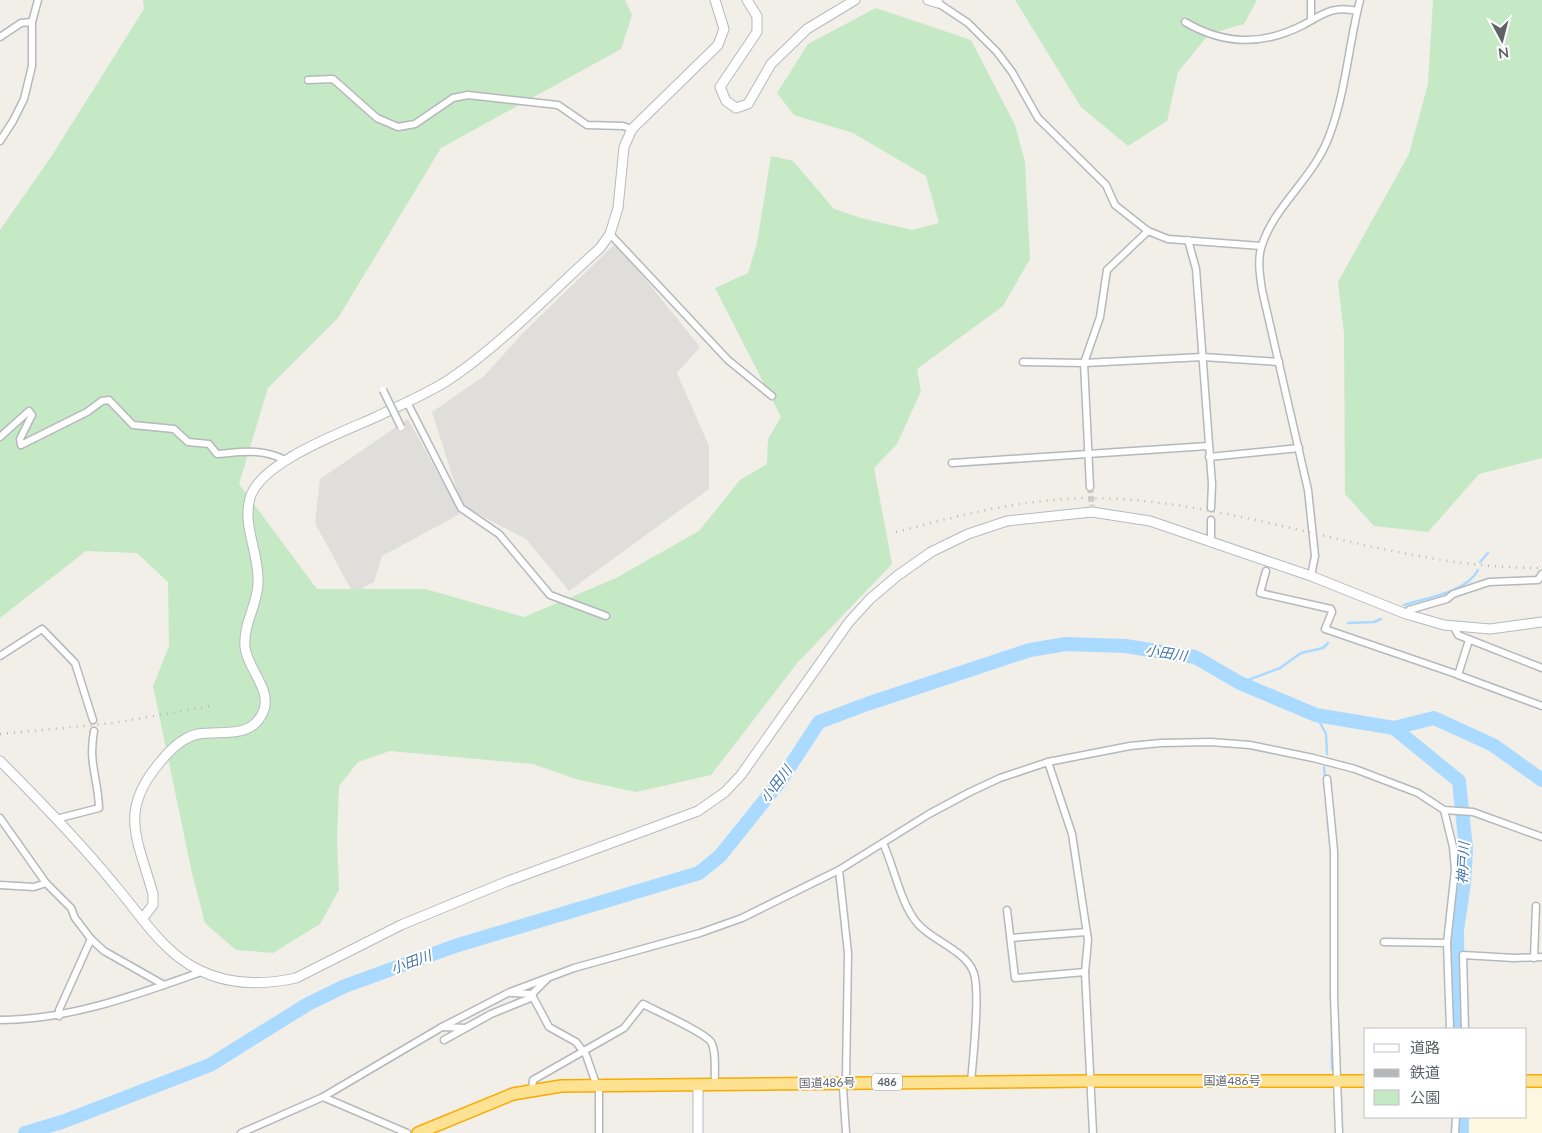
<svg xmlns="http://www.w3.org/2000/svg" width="1542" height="1133" font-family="Lato,'Noto Sans JP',sans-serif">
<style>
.commercial{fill:#fef7e0}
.industrial{fill:#e0deda}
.green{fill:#c5e8c5}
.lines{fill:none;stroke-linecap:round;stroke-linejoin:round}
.stream{stroke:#aadaff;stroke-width:2.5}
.river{stroke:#aadaff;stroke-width:14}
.street-tunnel{stroke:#ccccc8;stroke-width:6;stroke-dasharray:6 3;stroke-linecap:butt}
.street-casing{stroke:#b5b8bc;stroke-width:9}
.secondary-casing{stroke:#b6babf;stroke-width:11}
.highway-casing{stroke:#f9ab00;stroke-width:14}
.street{stroke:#fff;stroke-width:6}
.secondary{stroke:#fff;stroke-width:9}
.highway{stroke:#fde293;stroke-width:11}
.rail{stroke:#b6b7b8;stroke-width:2.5;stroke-dasharray:1 6;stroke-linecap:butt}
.street-bridge-casing{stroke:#b5b8bc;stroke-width:9;stroke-linecap:butt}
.street-bridge{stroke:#fff;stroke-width:6}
.labels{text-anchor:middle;stroke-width:4;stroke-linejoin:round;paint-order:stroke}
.shield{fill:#fff;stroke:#8f9295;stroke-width:1}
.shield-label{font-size:11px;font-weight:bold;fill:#5f6368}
.street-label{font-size:12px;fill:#5f6368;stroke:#fff}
.water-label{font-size:14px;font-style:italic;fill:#4174aa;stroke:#fff}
</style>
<rect width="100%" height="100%" fill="#f1efe8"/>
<path class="commercial" d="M1526,1085H1542V1133H1467V1117H1526Z"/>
<g class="industrial">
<path d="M616,243L700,347L677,373L709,446V489L569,591L526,539L462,506L432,412L484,376L523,333Z"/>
<path d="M408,419L460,514L382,556L374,582L353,593L315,523L320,479Z"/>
</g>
<g class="green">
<path d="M143,0H625L632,15L621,49L441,148L338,318L268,388L239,484L317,589H425L524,617L616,578L699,531L740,480L767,464L768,439L781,417L715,288L748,273L757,243L771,156L793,161L834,209L861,218L912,230L939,223L926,176L853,133L794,115L777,93L808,44L876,8L971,40L1015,125L1025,162L1030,259L1003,306L917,369L921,391L897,444L874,468L892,564L798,662L711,775L636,792L576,779L533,764L390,751L358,762L339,786L337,837L339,890L320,924L273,953L236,950L205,923L192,873L153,686L169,646L168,582L137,553L86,551L0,618V230L51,157L144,9Z"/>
<path d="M1015,0H1257L1244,24L1209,34L1178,72L1167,121L1128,146L1081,107Z"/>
<path d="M1433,0H1542V458L1479,474L1428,532L1374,526L1345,494L1344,333L1338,282L1409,154L1428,84Z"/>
</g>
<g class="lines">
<g class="stream">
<path d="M1480,562L1488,553"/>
<path d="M1404,605C1426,598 1467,592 1478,570"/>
<path d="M1348,623L1374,622L1381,619"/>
<path d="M1240,683L1280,668L1301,653L1323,648L1328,643"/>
<path d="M1316,715L1326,734L1327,754"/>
<path d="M1324,767L1325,778"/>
<path d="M1332,1016V1069"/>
</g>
<g class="river">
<path d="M1394,728L1459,781L1466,849L1464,883L1457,930L1458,1029"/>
<path d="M1462,1117V1133"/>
<path d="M25,1133L62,1122L210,1065L308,1004L345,986L455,946L699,873L720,856L781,780L819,722L867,704L1030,650L1066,644L1125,646L1195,657L1240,683L1316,715L1394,728L1434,718L1493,745L1542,780"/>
</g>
<path class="street-tunnel" d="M1090,487L1092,506"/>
<defs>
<g id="street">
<path d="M938,3L968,23L997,52L1012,72L1038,118L1106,185L1115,205L1148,231L1168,239L1261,246"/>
<path d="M1311,20V0"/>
<path d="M1185,22C1224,45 1262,46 1303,25C1323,14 1334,5 1357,11"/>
<path d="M0,37L21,23L32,22"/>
<path d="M308,80L333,79L377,118L398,127L415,124L453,98L468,95L558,105L587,125L623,126L632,129"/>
<path d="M0,141L13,121L24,99L32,66V22L38,0"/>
<path d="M610,234L728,360L772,396"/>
<path d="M1188,240L1196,269L1212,484L1211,508"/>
<path d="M1023,362L1084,363L1203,357L1279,362"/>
<path d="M407,402L461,508L499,534L550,595L606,616"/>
<path d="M0,437L29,411L32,415L20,439L21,445L87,412L102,401L109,400L133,425L174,429L188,442L209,444L217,454C242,452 262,448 285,460"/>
<path d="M1209,457L1299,448"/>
<path d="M952,463L1208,446"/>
<path d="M1090,487L1084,363L1100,317L1107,270L1148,231"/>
<path d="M1211,540V520"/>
<path d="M1266,571L1260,593L1331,609L1332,612L1325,629L1459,675"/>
<path d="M1311,576L1315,556L1308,490L1262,290C1260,276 1257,259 1262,245C1275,204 1316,177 1331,131C1346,89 1349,43 1360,0"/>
<path d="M1406,614L1409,610L1447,599L1453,594L1489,582L1538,580L1542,574"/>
<path d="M1454,627L1458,635L1542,668"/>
<path d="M1469,640L1458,675L1542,706"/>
<path d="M0,656L42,629L75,663L93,720"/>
<path d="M1048,762L1072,834L1088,940L1085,972L1093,1133"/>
<path d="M1327,779L1334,851V996L1339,1133"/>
<path d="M1444,810L1453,847L1455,870L1447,943L1450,1029"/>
<path d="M0,818L46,883L71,908L75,918L91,939L104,951L164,985"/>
<path d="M56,819L99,808C98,777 88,764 94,731"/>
<path d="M883,843C894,867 901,905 918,924C933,941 964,950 973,971C981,988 973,1059 971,1082"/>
<path d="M839,870L848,953L846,1078L843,1088L846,1133"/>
<path d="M0,885L34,887L46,883"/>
<path d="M1007,910L1015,978L1085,972"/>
<path d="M1011,938L1086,932"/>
<path d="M1384,942L1447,943"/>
<path d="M1534,958L1536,906"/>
<path d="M512,993L532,994L533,997"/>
<path d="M532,994L547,979"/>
<path d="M59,1016V1010L91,939"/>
<path d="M0,1020C69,1020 136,995 201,972"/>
<path d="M442,1027L465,1028"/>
<path d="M1465,1029L1463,955L1514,958L1542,957"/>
<path d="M444,1040L491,1014L533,997L549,1027L576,1042L586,1055L599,1092V1133"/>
<path d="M532,1089L533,1080L624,1028L643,1004C656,1011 704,1032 711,1042C717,1052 714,1073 715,1085"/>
<path d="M323,1097L407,1133"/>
<path d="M241,1133L323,1097L442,1027L510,992L574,968L700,933L742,918L839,870L929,814L970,792L1000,778L1048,762L1130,746L1161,743L1211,742L1250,745L1313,758L1355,769L1418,793L1444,810L1473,812L1542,837"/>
<path d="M1455,1133L1456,1117"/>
</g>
<g id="secondary">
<path d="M747,0L757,16V32L720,87L726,101L736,108L748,104L771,64L807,29L855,0"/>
<path d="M928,0L938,3"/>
<path d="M0,761C39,800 79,841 114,884C140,914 162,952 199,970C229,985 264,985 296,978L401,925L508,881L698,811L725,792L741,775L849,622L870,599L897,576L931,552L968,534L1007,521L1092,512L1150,521L1311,576L1406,614L1444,625L1490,629L1542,622"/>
<path d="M142,919L153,905V894C137,837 118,811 161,761C170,750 184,737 198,734C220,730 248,739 261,716C276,692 247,670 245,647C243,624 257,606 258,584C260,554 242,527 250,498C260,462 343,432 376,417C400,405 427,394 450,379C504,342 551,292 600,248L610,234L618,208L624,147L632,129L718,45L724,29L715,0"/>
<path d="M698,1133V1086"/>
</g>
<g id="highway">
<path d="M1526,1081H1542"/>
<path d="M418,1133L513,1094L561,1086L1090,1081H1366"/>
</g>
</defs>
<use href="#street" class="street-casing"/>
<use href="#secondary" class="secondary-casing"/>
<use href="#highway" class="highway-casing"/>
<use href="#street" class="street"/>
<use href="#secondary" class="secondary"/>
<use href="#highway" class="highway"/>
<g class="rail">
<path d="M896,532C973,512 1040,494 1120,499C1262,508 1398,569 1542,568"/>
<path d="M0,734L113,723L211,706"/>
</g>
<defs>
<path id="street-bridge" d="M383,390L401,427"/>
</defs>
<use href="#street-bridge" class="street-bridge-casing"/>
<use href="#street-bridge" class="street-bridge"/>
</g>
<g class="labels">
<rect class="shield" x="872" y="1073.5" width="30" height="17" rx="4"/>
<g class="shield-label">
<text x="887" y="1086">486</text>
</g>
<g class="street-label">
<text x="1232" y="1085">国道486号</text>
<text transform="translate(827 1083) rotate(-1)" y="4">国道486号</text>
</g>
<g class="water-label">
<text transform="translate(1166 653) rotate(9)" y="5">小田川</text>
<text transform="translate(776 784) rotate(-53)" y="5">小田川</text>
<text transform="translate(1463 863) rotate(-87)" y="5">神戸川</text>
<text transform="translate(411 962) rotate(-20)" y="5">小田川</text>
</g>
</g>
<rect x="1364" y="1028" width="162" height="90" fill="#ffffff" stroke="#bfc1c3"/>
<rect x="1374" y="1044" width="25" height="8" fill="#ffffff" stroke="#bfc1c3"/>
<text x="1410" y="1053" font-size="15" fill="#5f6368">道路</text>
<rect x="1374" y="1069" width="25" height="8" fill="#b6b7b8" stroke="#bfc1c3"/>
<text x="1410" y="1078" font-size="15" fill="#5f6368">鉄道</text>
<rect x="1374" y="1090" width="25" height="15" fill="#c5e8c5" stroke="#bfc1c3"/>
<text x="1410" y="1103" font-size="15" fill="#5f6368">公園</text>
<g transform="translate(1502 40) rotate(173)" stroke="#ffffff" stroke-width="4" paint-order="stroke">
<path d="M0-4L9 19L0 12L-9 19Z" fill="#5f6368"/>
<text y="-8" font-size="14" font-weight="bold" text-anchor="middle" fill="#5f6368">N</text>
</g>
</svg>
